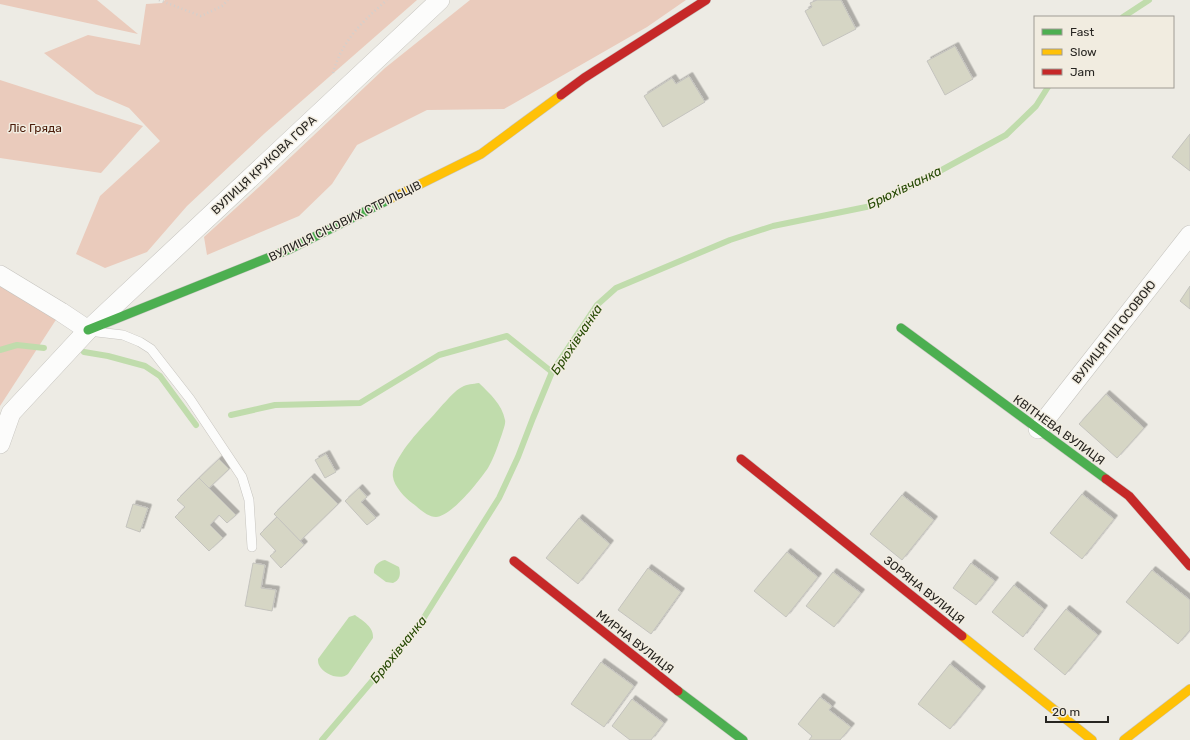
<svg xmlns="http://www.w3.org/2000/svg" width="1190" height="740" font-family="Rubik,sans-serif">
<style>
.green{fill:#eacbbc}
.water{fill:#c0dcac}
.lines{fill:none;stroke-linecap:round;stroke-linejoin:round}
.stream{stroke:#c0dcac;stroke-width:6}
.building{fill:#d6d6c5;stroke:#c4c3be;filter:url(#shadow)}
.lane-casing{stroke:#c6c4bf;stroke-width:10}
.street-casing{stroke:#c6c4bf;stroke-width:20}
.fast-casing{stroke:#c6c4bf;stroke-width:10}
.slow-casing{stroke:#c6c4bf;stroke-width:10}
.jam-casing{stroke:#c6c4bf;stroke-width:10}
.path{stroke:#d1d0ce;stroke-width:2.5;stroke-dasharray:1 3;stroke-linecap:butt}
.lane{stroke:#fcfcfb;stroke-width:9}
.street{stroke:#fcfcfb;stroke-width:19}
.fast{stroke:#4caf50;stroke-width:9}
.slow{stroke:#ffc107;stroke-width:9}
.jam{stroke:#c62828;stroke-width:9}
.labels{text-anchor:middle;stroke-width:3;stroke-linejoin:round;paint-order:stroke}
.park-label{font-size:12px;fill:#4a1b08;stroke:#f1ece0}
.street-label{font-size:12px;fill:#272521;stroke:#f1ece0}
.water-label{font-size:13px;font-style:italic;fill:#264a04;stroke:#f1ece0}
</style>
<defs>
<filter id="shadow"><feDropShadow dx="3.5" dy="-3.5" stdDeviation="0" flood-color="#0004"/></filter>
</defs>
<rect width="100%" height="100%" fill="#edebe4"/>
<g class="green">
<path d="M0,0H97L138,34L0,4Z"/>
<path d="M165,0H417L265,133L187,206L147,252L105,268L76,254L100,196L160,141L129,108L96,94L44,53L88,35L140,45L146,4L162,3Z"/>
<path d="M470,0H686L647,27L504,109L427,110L357,145L332,184L299,216L207,255L204,237L259,187L385,68Z"/>
<path d="M0,80L143,126L101,173L0,158Z"/>
<path d="M0,280L61,312L0,406Z"/>
</g>
<g class="water">
<path d="M479,383C490,394 502,404 505,420C506,424 503,430 502,434C498,445 494,458 488,468C479,481 452,516 436,517C427,517 419,508 412,503C405,498 394,486 393,477C390,462 419,430 430,419C437,412 453,391 462,387C467,384 473,384 479,383Z"/>
<path d="M385,560L399,567C401,574 400,580 393,583L386,582L374,573C373,566 379,561 385,560Z"/>
<path d="M355,615C363,621 374,627 373,638L348,674C340,681 323,674 319,665C318,663 318,661 318,659L349,617Z"/>
</g>
<g class="lines">
<g class="stream">
<path d="M1123,17L1149,0"/>
<path d="M0,350L17,345L44,348"/>
<path d="M84,352L108,356L145,366L160,376L196,425"/>
<path d="M231,415L275,405L360,403L439,355L507,336L552,372"/>
<path d="M322,740L418,627L499,498L518,457L533,418L552,372L597,305L616,288L730,240L773,226L871,206L938,172L1006,135L1036,106L1048,87"/>
</g>
</g>
<g class="building">
<path d="M817,0H841L856,29L823,46L805,11L812,7L810,3Z"/>
<path d="M955,46L973,79L945,95L927,61Z"/>
<path d="M689,76L705,102L663,127L644,96L672,78L676,84Z"/>
<path d="M1190,134V171L1172,157Z"/>
<path d="M1190,286V309L1180,301Z"/>
<path d="M1106,394L1144,428L1117,458L1079,424Z"/>
<path d="M326,454L336,472L325,478L315,460Z"/>
<path d="M219,459L229,469L209,488L199,478Z"/>
<path d="M311,477L338,504L300,541L274,514Z"/>
<path d="M199,478L236,515L227,523L219,515L210,525L223,538L209,551L175,517L185,507L177,500Z"/>
<path d="M359,488L367,497L361,502L376,518L367,525L345,501Z"/>
<path d="M1082,494L1114,519L1082,559L1050,533Z"/>
<path d="M902,495L934,520L902,560L870,534Z"/>
<path d="M133,504L148,508L140,532L126,527Z"/>
<path d="M277,517L304,545L281,568L270,556L276,551L260,534Z"/>
<path d="M579,518L610,544L578,584L546,558Z"/>
<path d="M787,552L818,577L786,617L754,591Z"/>
<path d="M253,563L265,565L261,588L276,590L272,611L245,606Z"/>
<path d="M971,563L995,581L976,605L953,588Z"/>
<path d="M648,568L681,592L651,634L618,610Z"/>
<path d="M1152,570L1190,600V630L1178,644L1126,602Z"/>
<path d="M833,572L861,593L834,627L806,606Z"/>
<path d="M1014,585L1044,609L1023,637L992,612Z"/>
<path d="M1066,609L1098,635L1065,675L1034,649Z"/>
<path d="M601,662L634,686L604,727L571,704Z"/>
<path d="M950,664L982,690L950,729L918,704Z"/>
<path d="M820,697L832,706L829,710L851,727L840,740H809L812,736L798,724Z"/>
<path d="M632,699L664,723L651,740H630L612,726Z"/>
</g>
<g class="lines">
<defs>
<path id="lane" d="M97,332L123,335L140,342L151,349L190,399L242,477L249,500L252,547"/>
<g id="street">
<path d="M0,275L61,312L88,330"/>
<path d="M1038,429L1190,235"/>
<path d="M0,444L11,413L88,330L440,0"/>
</g>
<g id="fast">
<path d="M901,328L1106,479"/>
<path d="M88,330L290,249L390,199"/>
<path d="M678,691L743,740"/>
</g>
<g id="slow">
<path d="M390,199L481,154L561,95"/>
<path d="M962,636L1092,740"/>
<path d="M1124,740L1190,689"/>
</g>
<g id="jam">
<path d="M561,95L584,78L706,0"/>
<path d="M741,459L962,636"/>
<path d="M1106,479L1129,496L1190,566"/>
<path d="M514,561L678,691"/>
</g>
</defs>
<use href="#lane" class="lane-casing"/>
<use href="#street" class="street-casing"/>
<use href="#fast" class="fast-casing"/>
<use href="#slow" class="slow-casing"/>
<use href="#jam" class="jam-casing"/>
<g class="path">
<path d="M159,0L201,16L222,6L228,0"/>
<path d="M333,73C342,40 363,21 387,0"/>
</g>
<use href="#lane" class="lane"/>
<use href="#street" class="street"/>
<use href="#fast" class="fast"/>
<use href="#slow" class="slow"/>
<use href="#jam" class="jam"/>
</g>
<g class="labels">
<g class="park-label">
<text x="35" y="132">Ліс Гряда</text>
</g>
<g class="street-label">
<text transform="translate(264 165) rotate(-43)" y="4">ВУЛИЦЯ КРУКОВА ГОРА</text>
<text transform="translate(345 221) rotate(-26)" y="4">ВУЛИЦЯ СІЧОВИХ СТРІЛЬЦІВ</text>
<text transform="translate(1114 332) rotate(-52)" y="4">ВУЛИЦЯ ПІД ОСОВОЮ</text>
<text transform="translate(1059 430) rotate(36)" y="4">КВІТНЕВА ВУЛИЦЯ</text>
<text transform="translate(924 590) rotate(39)" y="4">ЗОРЯНА ВУЛИЦЯ</text>
<text transform="translate(635 642) rotate(38)" y="4">МИРНА ВУЛИЦЯ</text>
</g>
<g class="water-label">
<text transform="translate(904 187) rotate(-26)" y="5">Брюхівчанка</text>
<text transform="translate(576 339) rotate(-56)" y="5">Брюхівчанка</text>
<text transform="translate(398 649) rotate(-51)" y="5">Брюхівчанка</text>
</g>
</g>
<rect x="1034" y="16" width="140" height="72" fill="#f1ece0" stroke="#a09c94"/>
<rect x="1042" y="29" width="20" height="6" fill="#4caf50" stroke="#a09c94"/>
<text x="1070" y="36" font-size="12" fill="#272521">Fast</text>
<rect x="1042" y="49" width="20" height="6" fill="#ffc107" stroke="#a09c94"/>
<text x="1070" y="56" font-size="12" fill="#272521">Slow</text>
<rect x="1042" y="69" width="20" height="6" fill="#c62828" stroke="#a09c94"/>
<text x="1070" y="76" font-size="12" fill="#272521">Jam</text>
<path d="M1046 716v6h62v-6" fill="none" stroke="#272521" stroke-width="2"/>
<text x="1052" y="716" font-size="12" fill="#272521" stroke="#f1ece0" stroke-width="3" paint-order="stroke">20 m</text>
</svg>
